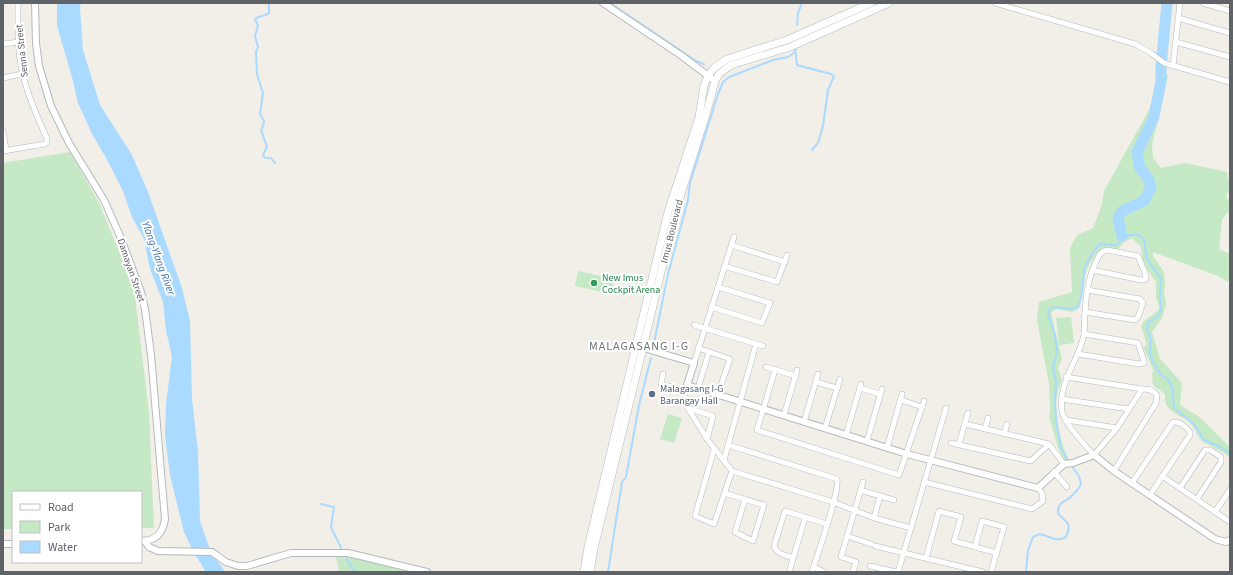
<svg xmlns="http://www.w3.org/2000/svg" width="1233" height="575" font-family="'Source Sans 3',sans-serif">
<style>
.green{fill:#c5e8c5}
.water{fill:#aadaff}
.lines{fill:none;stroke-linecap:round;stroke-linejoin:round}
.stream{stroke:#aadaff;stroke-width:2}
.river{stroke:#aadaff;stroke-width:11}
.minor-casing{stroke:#b5b8bc;stroke-width:6}
.tertiary-casing{stroke:#b5b8bc;stroke-width:8}
.secondary-casing{stroke:#b6babf;stroke-width:8}
.minor{stroke:#fff;stroke-width:5}
.tertiary{stroke:#fff;stroke-width:6}
.secondary{stroke:#fff;stroke-width:7}
.leisure-dot{fill:#2e9e5b;stroke:#fff;stroke-width:1.5}
.service-dot{fill:#5c6f8a;stroke:#fff;stroke-width:1.5}
.labels{text-anchor:middle;stroke-width:4;stroke-linejoin:round;paint-order:stroke}
.street-label{font-size:10px;fill:#5f6368;stroke:#fff}
.leisure-label{font-size:10px;fill:#27864d;stroke:#fff;text-anchor:start}
.service-label{font-size:10px;fill:#4e5e75;stroke:#fff;text-anchor:start}
.water-label{font-size:11px;font-style:italic;fill:#4174aa;stroke:#fff}
.quarter-label{font-size:12px;letter-spacing:1px;fill:#70757a;stroke:#fff}
</style>
<rect width="100%" height="100%" fill="#f1efe8"/>
<g class="green">
<path d="M1158,70L1165,72L1168,76L1152,145L1153,158L1161,168L1185,163L1227,172L1230,188L1226,197L1230,203V210L1222,219L1219,249L1230,254V275L1228,282L1218,276L1153,252V256L1164,272L1165,284L1164,291L1166,304L1162,318L1152,332L1160,359L1182,383L1180,405L1198,416L1230,447V457C1222,451 1213,448 1205,443C1197,438 1196,428 1188,421C1181,416 1169,412 1166,404C1165,402 1165,397 1165,394L1153,385L1152,373L1154,371L1143,347L1147,345L1141,326L1144,321L1159,310V305L1156,298V281C1146,269 1142,262 1141,247L1132,238L1124,242L1118,249L1102,248C1097,255 1088,263 1086,272C1083,285 1084,295 1078,309L1072,312L1056,309L1051,313L1062,359L1058,368L1062,380C1059,387 1057,394 1056,402C1056,417 1061,447 1069,460L1065,461L1058,448L1049,416L1050,410L1049,384L1037,320L1039,302L1072,292L1070,248L1077,235L1093,228L1101,208L1104,191L1149,110L1155,92Z"/>
<path d="M70,152L99,203L134,288L149,413L154,528H141V492H13V529H3V163Z"/>
<path d="M578,271L614,279L611,294L575,286Z"/>
<path d="M1071,317L1074,343L1059,345L1056,318Z"/>
<path d="M668,414L682,418L674,443L660,439Z"/>
<path d="M336,557L357,558L410,572H339Z"/>
</g>
<path class="water" d="M57,3H81L80,8L83,50L100,105L132,155L148,192L182,288L190,321L192,399L198,452L200,521L210,550L215,559L220,564L225,572H206L193,551L184,532L170,475L165,436L166,404L172,357L166,330L163,302L150,269L144,239L132,217L123,191L105,156L92,134L78,103L72,77L57,26Z"/>
<g class="lines">
<g class="stream">
<path d="M269,3V13C265,17 259,15 255,19L258,26L255,36L258,47L256,52L257,74L263,93L260,114C265,121 265,123 261,130L267,147L263,155L265,158H271L275,163"/>
<path d="M610,3L696,61L704,64"/>
<path d="M797,25L798,13L802,3"/>
<path d="M795,48L797,65L831,74L834,76L828,90L823,126L818,143L812,150"/>
<path d="M653,348L668,274L688,200L690,183L718,94L723,82L729,77L773,60L788,57L795,52"/>
<path d="M1068,461L1061,448L1056,421L1055,400L1056,381L1053,367L1057,352L1055,335L1048,314L1049,310L1054,307L1069,309L1078,307C1083,295 1083,284 1084,272C1084,265 1095,249 1100,244L1115,245L1119,243L1122,236C1128,236 1137,233 1141,236C1147,241 1144,248 1146,254C1148,264 1155,270 1161,278L1160,297L1161,311L1158,316L1148,323L1147,328L1151,340L1150,352L1152,360L1157,369L1161,375L1168,379L1172,387L1174,408L1194,424L1204,440L1222,448L1230,454"/>
<path d="M321,504L334,507L331,527L342,550"/>
<path d="M346,558L353,569L357,572"/>
<path d="M608,572L622,482L626,477L639,405L651,358"/>
<path d="M1026,572L1028,550L1033,537L1040,534C1051,536 1054,543 1066,537C1073,521 1065,523 1058,513C1058,504 1061,503 1068,499C1072,496 1079,489 1081,484L1079,476L1071,465"/>
</g>
<path class="river" d="M1122,236L1118,218L1122,211L1144,201L1151,187L1148,178L1140,168L1137,152L1154,117L1161,81V66L1167,3"/>
<defs>
<g id="minor">
<path d="M995,3L1135,44L1151,53L1164,63L1230,82"/>
<path d="M1203,3L1230,11"/>
<path d="M1178,18L1230,33"/>
<path d="M1176,42L1230,57"/>
<path d="M3,44L19,42"/>
<path d="M1173,66L1180,3"/>
<path d="M3,78L22,74"/>
<path d="M3,131L6,150"/>
<path d="M3,151L45,144L47,142V139C38,118 28,97 23,75C17,52 18,27 18,3"/>
<path d="M731,245L785,262"/>
<path d="M724,266L777,282L787,255"/>
<path d="M711,307L762,323L770,303L718,287"/>
<path d="M1085,312L1135,320L1138,317L1143,303L1140,299L1087,290"/>
<path d="M694,325L763,346"/>
<path d="M698,348L730,359L718,394"/>
<path d="M1078,354L1139,364L1144,363V361L1138,343L1084,334"/>
<path d="M694,363L734,237"/>
<path d="M766,367L796,376"/>
<path d="M775,370L757,430L899,475L924,401"/>
<path d="M663,374L661,384L685,391"/>
<path d="M1066,377L1142,389L1117,428L1094,455C1086,447 1063,421 1062,411C1058,382 1078,362 1084,335C1085,328 1084,320 1085,313C1086,295 1088,277 1097,260C1099,255 1101,251 1107,250L1138,256L1145,273L1146,278L1144,280H1141L1092,270"/>
<path d="M816,382L837,388"/>
<path d="M687,385C684,393 684,400 688,408L707,439L732,471L833,502L874,518L911,528"/>
<path d="M698,388L709,352"/>
<path d="M860,388L880,394"/>
<path d="M1061,399L1129,409"/>
<path d="M901,400L922,407"/>
<path d="M688,408L713,416L707,439"/>
<path d="M784,415L797,370"/>
<path d="M1066,420L1117,428"/>
<path d="M804,422L818,374"/>
<path d="M965,424L1049,444L1064,464"/>
<path d="M825,428L840,379"/>
<path d="M985,429L988,418"/>
<path d="M1004,434L1007,424"/>
<path d="M846,435L861,384"/>
<path d="M867,441L882,389"/>
<path d="M951,443L1031,461L1049,444"/>
<path d="M959,444L968,413"/>
<path d="M728,445L837,479C840,492 817,555 812,572"/>
<path d="M887,448L902,394"/>
<path d="M714,450L695,516L714,524L732,471"/>
<path d="M724,460L756,344"/>
<path d="M1114,471L1156,403L1157,395C1152,389 1148,389 1142,389"/>
<path d="M1054,472L1067,487"/>
<path d="M1162,476L1230,522"/>
<path d="M924,482L1032,509L1043,501L1042,493L1038,488"/>
<path d="M1132,483L1173,422C1179,421 1187,427 1190,432V435L1150,495"/>
<path d="M1180,488L1205,450H1210L1221,457V462L1197,499"/>
<path d="M860,490L894,500"/>
<path d="M724,493L764,505L753,541L735,532L745,499"/>
<path d="M1215,512L1230,490"/>
<path d="M874,518L880,496"/>
<path d="M847,536L871,544"/>
<path d="M875,546L983,572"/>
<path d="M975,547L982,521L1004,527L991,572"/>
<path d="M793,558C786,555 776,554 774,546L785,511L827,524"/>
<path d="M926,558L939,511L961,517L954,541L997,553"/>
<path d="M870,566L896,572"/>
<path d="M814,567L824,572"/>
<path d="M790,569L805,518"/>
<path d="M853,572L856,562L841,557L863,482"/>
<path d="M898,572L946,408"/>
</g>
<g id="tertiary">
<path d="M35,3L36,43L39,66L51,106L69,143L104,200L120,236L141,292L145,309L151,355L165,519C163,533 156,541 141,541"/>
<path d="M603,3L682,56L715,81"/>
<path d="M637,346L694,363L687,385L907,454L1038,488L1064,464L1073,463L1094,455L1114,471L1215,539L1226,542L1230,540"/>
<path d="M145,541L149,547L158,551L212,552L226,562L238,566H247L291,553H348L427,572"/>
<path d="M3,544H13"/>
</g>
<g id="secondary">
<path d="M584,572L588,547L668,212L699,117L704,86L708,76L714,68L727,59L787,40L871,3"/>
<path d="M590,572L594,548L643,348L675,213L705,118L715,81L719,74L731,65L790,47L889,3"/>
</g>
</defs>
<use href="#minor" class="minor-casing"/>
<use href="#tertiary" class="tertiary-casing"/>
<use href="#secondary" class="secondary-casing"/>
<use href="#minor" class="minor"/>
<use href="#tertiary" class="tertiary"/>
<use href="#secondary" class="secondary"/>
</g>
<circle class="leisure-dot" cx="594" cy="283" r="4"/>
<circle class="service-dot" cx="652" cy="394" r="4"/>
<g class="labels">
<g class="street-label">
<text transform="translate(21 51) rotate(-96)" y="4">Senna Street</text>
<text transform="translate(671 231) rotate(-76)" y="4">Imus Boulevard</text>
<text transform="translate(132 270) rotate(71)" y="4">Damayan Street</text>
</g>
<g class="leisure-label">
<text x="602" y="281">New Imus<tspan x="602" dy="12">Cockpit Arena</tspan></text>
</g>
<g class="service-label">
<text x="660" y="392">Malagasang I-G<tspan x="660" dy="12">Barangay Hall</tspan></text>
</g>
<g class="water-label">
<text transform="translate(159 258) rotate(70)" y="4">Ylang-Ylang River</text>
</g>
<g class="quarter-label">
<text x="639" y="350">MALAGASANG I-G</text>
</g>
</g>
<rect width="1233" height="575" fill="none" stroke="#5f6368" stroke-width="8"/>
<rect x="12" y="491" width="130" height="72" fill="#ffffff" stroke="#bfc1c3"/>
<rect x="20" y="504" width="20" height="6" fill="#ffffff" stroke="#bfc1c3"/>
<text x="48" y="511" font-size="12" fill="#5f6368">Road</text>
<rect x="20" y="521" width="20" height="12" fill="#c5e8c5" stroke="#bfc1c3"/>
<text x="48" y="531" font-size="12" fill="#5f6368">Park</text>
<rect x="20" y="541" width="20" height="12" fill="#aadaff" stroke="#bfc1c3"/>
<text x="48" y="551" font-size="12" fill="#5f6368">Water</text>
</svg>
